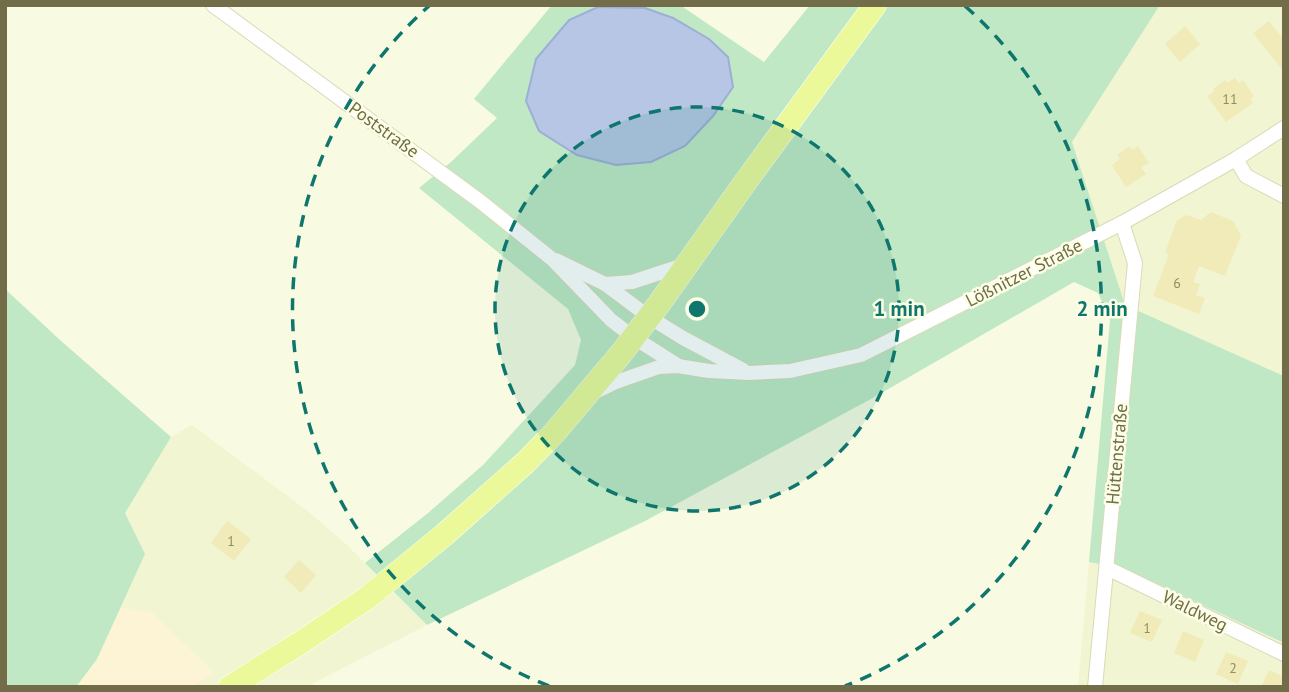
<svg xmlns="http://www.w3.org/2000/svg" width="1289" height="692" font-family="'PT Sans',sans-serif">
<style>
.residential{fill:#f2f5d2}
.commercial{fill:#fcf4d4}
.green{fill:#c0e8c4}
.water{fill:#b6c6e4;stroke:#9cafd6;stroke-width:2}
.building{fill:#f0ebb9}
.lines{fill:none;stroke-linecap:round;stroke-linejoin:round}
.minor-casing{stroke:#dad9b8;stroke-width:16}
.primary-casing{stroke:#fff;stroke-width:24}
.minor{stroke:#fff;stroke-width:14}
.primary{stroke:#ecf99a;stroke-width:23}
.ring{fill:none;stroke:#0f766e;stroke-width:3.5;stroke-dasharray:12 9}
.labels{text-anchor:middle;stroke-width:5;stroke-linejoin:round;paint-order:stroke}
.number-label{font-size:14px;fill:#928c64}
.street-label{font-size:18px;fill:#726c48;stroke:#fcffe6}
.centre{fill:#0f766e;stroke:#fcffe6;stroke-width:3.5}
.ring-label{font-size:21px;text-anchor:middle;font-weight:bold;fill:#0f766e;stroke:#fcffe6;stroke-width:5;stroke-linejoin:round;paint-order:stroke}
</style>
<rect width="100%" height="100%" fill="#f8fbe1"/>
<g class="residential">
<path d="M1160,5H1284V376L1124,305L1072,142Z"/>
<path d="M192,425L309,512L344,542L427,625L306,687H190L214,673L153,614L120,608L145,554L124,513L171,437Z"/>
<path d="M1089,562L1125,569L1284,643V687H1078Z"/>
</g>
<path class="commercial" d="M120,608L153,613L214,674L190,687H76L97,659Z"/>
<g class="green">
<path d="M552,5H680L764,62L810,5H1160L1072,142L1125,305L1284,376V643L1125,569L1089,562L1110,320L1098,293L1074,282L871,399L645,521L427,625L365,563L428,513L483,465L575,365L581,340L568,309L419,188L451,162L497,118L474,99Z"/>
<path d="M5,289L60,340L171,437L125,513L145,554L97,659L76,687H5Z"/>
</g>
<path class="water" d="M598,7L645,8L673,18L709,39L728,57L733,87L713,116L685,146L651,162L616,165L577,155L539,131L526,101L536,59L569,20Z"/>
<g class="building">
<path d="M1269,21L1284,40V72L1253,33Z"/>
<path d="M1185,26L1200,44L1180,62L1165,44Z"/>
<path d="M1235,78L1239,83L1243,80L1254,96L1250,99L1253,103L1226,122L1207,96L1214,92L1213,89L1225,80L1227,83Z"/>
<path d="M1130,146L1132,150L1138,146L1149,163L1141,167L1146,174L1126,187L1112,165L1120,159L1117,155Z"/>
<path d="M1211,212L1233,221L1241,236L1225,276L1199,266L1193,282L1200,284L1196,295L1205,298L1199,314L1153,296L1169,254L1165,253L1177,220L1186,215L1201,220Z"/>
<path d="M227,521L251,539L234,561L211,543Z"/>
<path d="M299,560L316,575L301,593L284,577Z"/>
<path d="M1140,611L1162,620L1152,642L1130,633Z"/>
<path d="M1183,631L1204,640L1195,662L1174,653Z"/>
<path d="M1226,652L1248,661L1238,684L1216,674Z"/>
<path d="M1269,670L1284,677V687H1261Z"/>
</g>
<g class="lines">
<defs>
<g id="minor">
<path d="M213,5L481,202L552,259L611,320L633,337L677,365"/>
<path d="M1236,159L1246,176L1284,196"/>
<path d="M556,260L605,284L649,317L683,338L743,370"/>
<path d="M605,284L632,282L687,264"/>
<path d="M593,393L616,382L659,367L678,366L709,371L749,373L790,371L861,355L1122,223L1236,159L1284,128"/>
<path d="M1107,568L1284,654"/>
<path d="M1095,687L1135,263L1122,223"/>
</g>
<path id="primary" d="M230,687L300,643L367,598L444,535L526,462L555,432L620,355L659,304L744,184L875,5"/>
</defs>
<use href="#minor" class="minor-casing"/>
<use href="#primary" class="primary-casing"/>
<use href="#minor" class="minor"/>
<use href="#primary" class="primary"/>
</g>
<circle cx="697" cy="309" r="202" fill="#0f766e" fill-opacity=".12"/>
<g class="ring">
<circle cx="697" cy="309" r="202"/>
<path d="M549 686A405 405 0 0 1 429 6M965 6A405 405 0 0 1 845 686"/>
</g>
<g class="labels">
<g class="number-label">
<text x="1230" y="104">11</text>
<text x="1177" y="288">6</text>
<text x="231" y="546">1</text>
<text x="1147" y="633">1</text>
<text x="1233" y="673">2</text>
</g>
<g class="street-label">
<text transform="translate(384 130) rotate(36)" y="6">Poststraße</text>
<text transform="translate(1024 273) rotate(-27)" y="6">Lößnitzer Straße</text>
<text transform="translate(1117 454) rotate(-85)" y="6">Hüttenstraße</text>
<text transform="translate(1195 611) rotate(26)" y="6">Waldweg</text>
</g>
</g>
<circle cx="697" cy="309" r="10" class="centre"/>
<g class="ring-label">
<text x="899" y="316">1 min</text>
<text x="1102" y="316">2 min</text>
</g>
<rect width="1289" height="692" fill="none" stroke="#726c48" stroke-width="14"/>
</svg>
